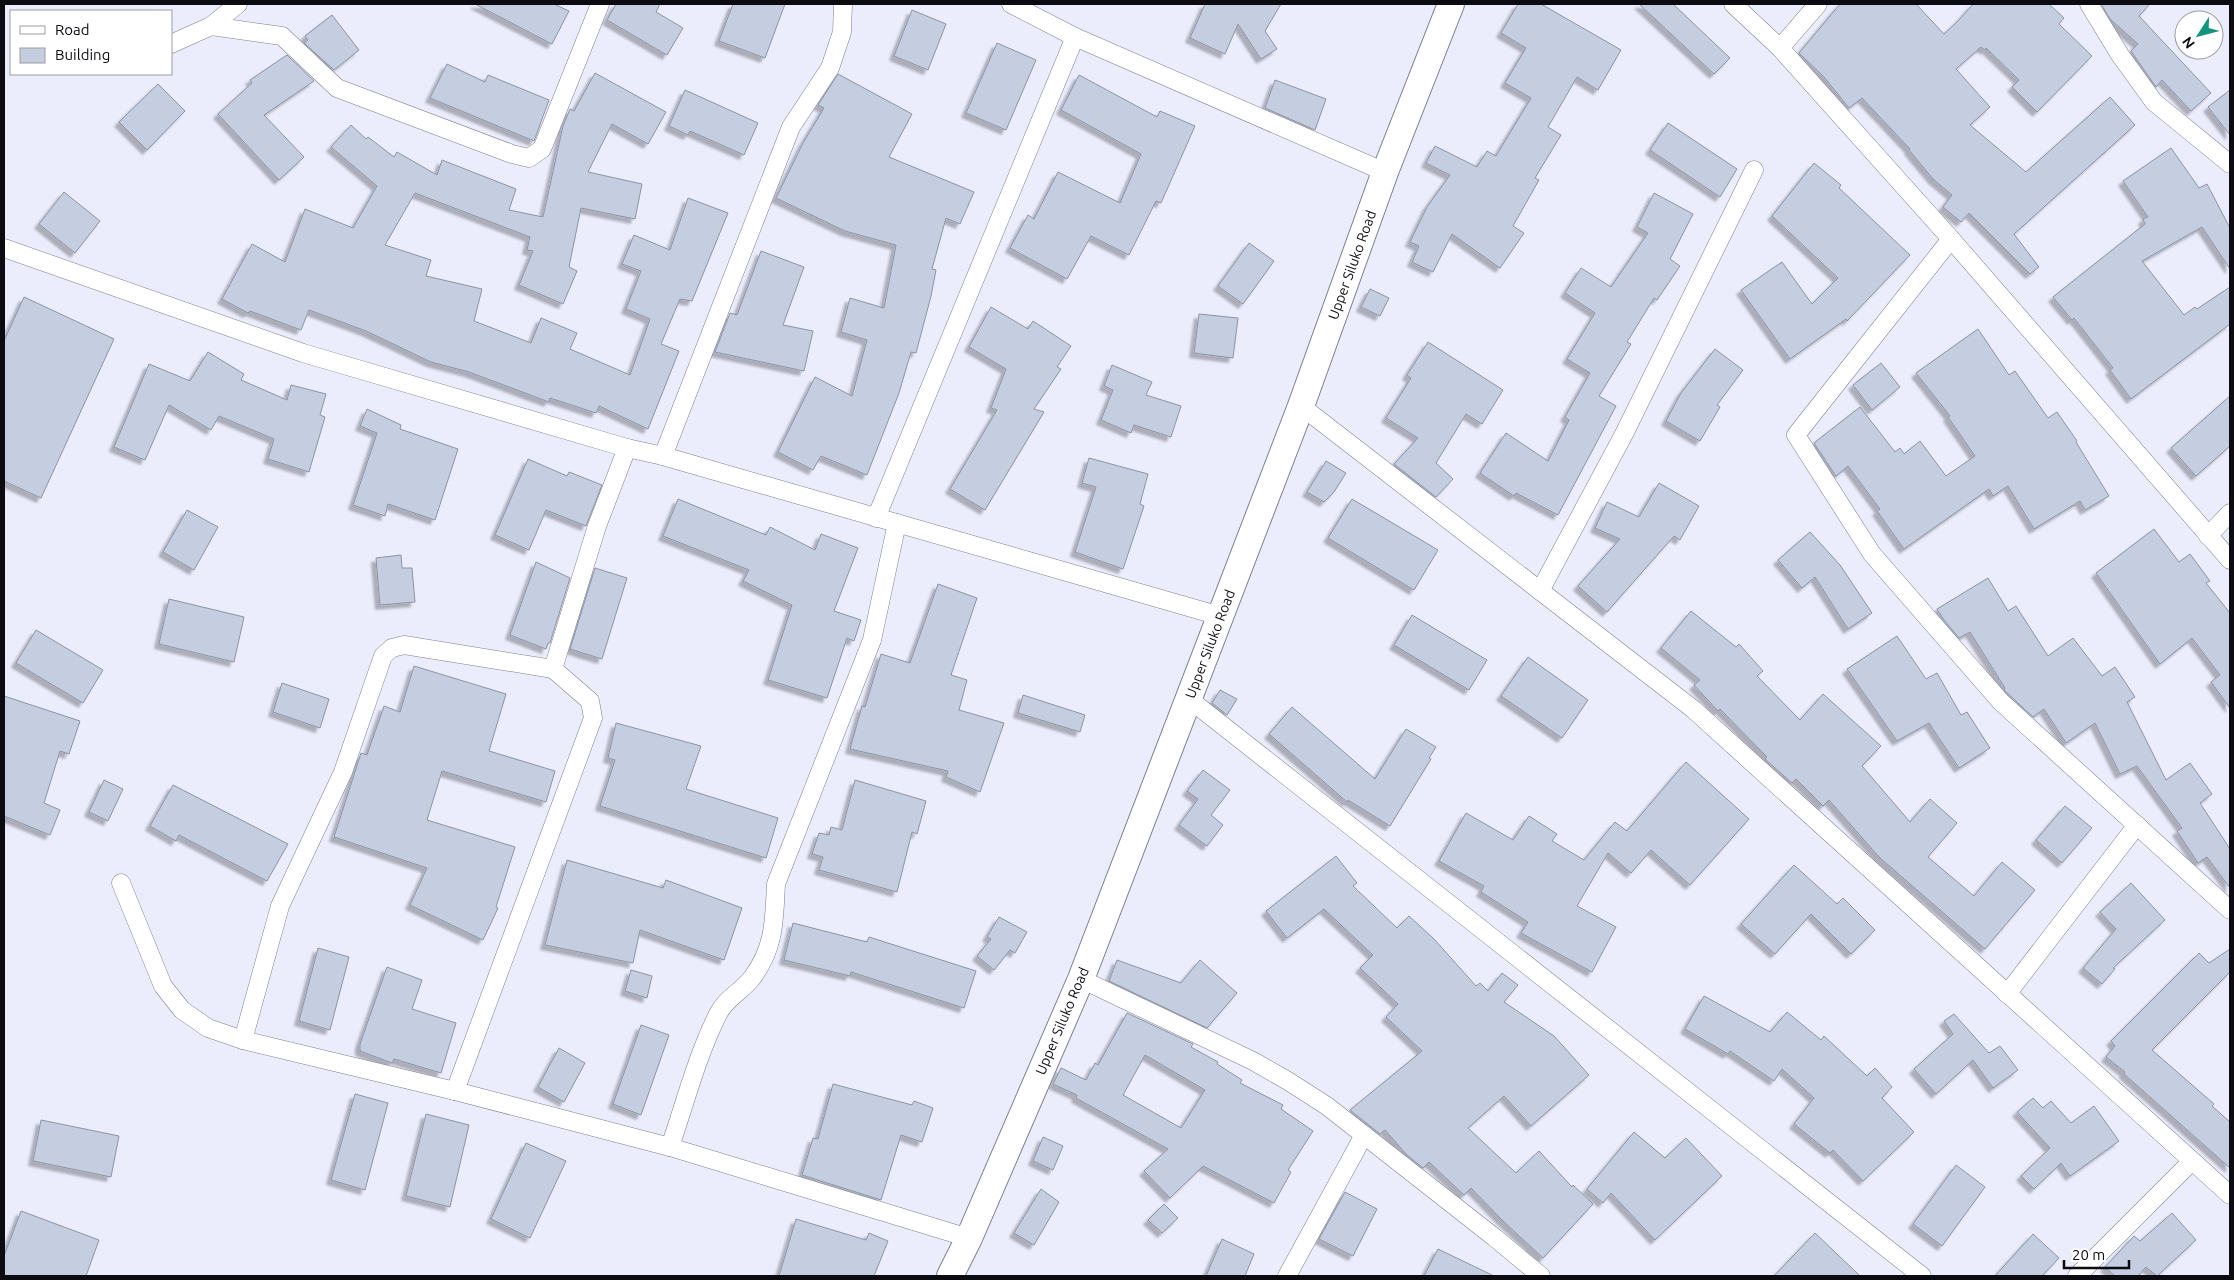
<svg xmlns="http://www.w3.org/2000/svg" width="2234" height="1280" font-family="Ubuntu,sans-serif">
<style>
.building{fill:#c5cee0;stroke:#8b94a4;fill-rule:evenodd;filter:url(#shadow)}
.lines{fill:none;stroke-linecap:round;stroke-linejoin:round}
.street-casing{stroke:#7e7f91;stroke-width:19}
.primary-casing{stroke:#7e7f91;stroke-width:28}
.street{stroke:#fff;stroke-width:18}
.primary{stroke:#fff;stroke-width:26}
.labels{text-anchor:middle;stroke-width:4.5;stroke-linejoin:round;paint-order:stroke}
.street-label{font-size:14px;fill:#0b0b11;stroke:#fff}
</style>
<defs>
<filter id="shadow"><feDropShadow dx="-4.5" dy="4.5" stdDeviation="1" flood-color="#0004"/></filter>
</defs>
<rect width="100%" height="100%" fill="#ebecfc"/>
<g class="building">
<path d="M475,4H554L569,11L552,44Z"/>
<path d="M616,4H660L656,12L683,28L667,55L607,20Z"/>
<path d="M733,4H785L765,58L719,41Z"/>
<path d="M1205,4H1281L1265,31L1277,49L1261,59L1238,24L1225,54L1190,38Z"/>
<path d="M1518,4H1541L1621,50L1598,90L1577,77L1548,127L1561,135L1535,178L1539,180L1513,226L1524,233L1500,268L1452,234L1433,272L1412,262L1419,246L1410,242L1427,207L1450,175L1426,163L1435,146L1477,167L1487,151L1496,156L1531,98L1505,83L1526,48L1501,33Z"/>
<path d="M1639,4H1673L1730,58L1714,74Z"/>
<path d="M1840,4H1916L1944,34L1959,20L1973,4H2049L2064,18L2059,24L2092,56L2037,112L2012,87L2019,80L1986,48L1985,50L1981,47L1956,69L1990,107L1970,125L2026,172L2110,97L2135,125L2014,234L2039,267L2030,274L1969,213L1961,222L1943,207L1952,195L1933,179L1909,150L1910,149L1862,98L1849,108L1824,77L1799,53Z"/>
<path d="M2101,4H2150L2139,16L2211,93L2191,111L2162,80L2156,87L2131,51L2138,44L2110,19Z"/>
<path d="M912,10L946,24L928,70L894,56Z"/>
<path d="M332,15L359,50L334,70L304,43L308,40L305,36Z"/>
<path d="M997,43L1036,60L1006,130L966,113Z"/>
<path d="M287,55L314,81L264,115L304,157L279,180L218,114L252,83L250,80Z"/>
<path d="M447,64L485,82L488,75L549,100L534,141L430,98Z"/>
<path d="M595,73L666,112L648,144L612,124L588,172L642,184L635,219L581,208L569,267L577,271L563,304L519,285L533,251L527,250L530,237L415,193L385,245L431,260L426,276L482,289L474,321L531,343L541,318L577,333L570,349L630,375L650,319L626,309L641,271L622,264L634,235L670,250L688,198L728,213L692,301L680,299L661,344L679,351L648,429L599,406L596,413L550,398L549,402L469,372L431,362L366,331L309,310L301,330L250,311L248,313L222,299L252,244L285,262L305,209L353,228L377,186L331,147L351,125L366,139L368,137L394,157L397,152L437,175L442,160L516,189L509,210L543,217L563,126L570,109L574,111Z"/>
<path d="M838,74L912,114L889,157L974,192L960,224L946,218L932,269L936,270L931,296L916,353L911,352L899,393L867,475L821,456L813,470L778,452L815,377L852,396L867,340L841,332L850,298L884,308L896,245L845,231L776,198L803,143L824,108L818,105Z"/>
<path d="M1079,75L1157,117L1160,111L1195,126L1161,203L1156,201L1129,255L1091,236L1067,279L1010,248L1028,215L1034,219L1058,172L1120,203L1141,154L1061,110Z"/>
<path d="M1275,80L1326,99L1315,130L1265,108Z"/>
<path d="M158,84L185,111L147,150L119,122Z"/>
<path d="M685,90L758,123L744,155L690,131L688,135L669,126Z"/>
<path d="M2230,90V135L2208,107Z"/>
<path d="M1668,123L1737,169L1720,197L1650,150Z"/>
<path d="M2171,148L2199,188L2207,184L2230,228V269L2202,227L2142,261L2184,315L2195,307L2197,309L2230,287V324L2131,399L2110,370L2113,368L2074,318L2072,320L2053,297L2145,224L2143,219L2148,217L2123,181Z"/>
<path d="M1814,163L1841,185L1839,188L1910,255L1847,321L1846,319L1790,359L1741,290L1782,262L1812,304L1838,278L1772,216Z"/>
<path d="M64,192L100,221L75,253L39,224Z"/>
<path d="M1654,193L1693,214L1670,259L1680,266L1657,300L1654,298L1627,342L1631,344L1599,396L1616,406L1558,515L1516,493L1514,496L1480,473L1506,433L1548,461L1569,420L1565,417L1590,373L1567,359L1595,313L1565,293L1581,268L1611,287L1648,233L1637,227Z"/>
<path d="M1249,243L1274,261L1243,304L1218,286Z"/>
<path d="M761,251L804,267L783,325L813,331L804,371L715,352L730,313L737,315Z"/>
<path d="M1370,289L1389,298L1380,316L1361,307Z"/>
<path d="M24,297L114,339L41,498L4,481V341Z"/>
<path d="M991,307L1028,329L1033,321L1071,346L1057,367L1061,369L1034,409L1044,412L985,510L950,489L997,410L991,408L1006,369L969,347Z"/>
<path d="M1199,314L1238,318L1233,358L1194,353Z"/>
<path d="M1978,329L2009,375L2015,371L2048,418L2057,412L2077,441L2076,442L2109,496L2085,510L2080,501L2034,529L2008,486L1993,496L1989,489L1904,549L1877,511L1880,509L1848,466L1836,476L1814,443L1860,407L1895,452L1900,448L1904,454L1920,441L1946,476L1975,456L1948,417L1950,416L1916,373Z"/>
<path d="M1428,342L1503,390L1482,424L1466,414L1436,463L1453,479L1436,497L1394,464L1418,438L1386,418L1411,378L1407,375Z"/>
<path d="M1715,349L1743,370L1717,405L1720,407L1700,441L1666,421L1681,393Z"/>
<path d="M208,352L244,374L241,380L287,400L291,385L326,394L320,415L325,417L309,472L268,459L274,439L219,416L211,430L169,405L145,460L114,447L149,364L190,381Z"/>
<path d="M1881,363L1900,387L1872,410L1853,385Z"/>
<path d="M1112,365L1152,382L1146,395L1181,406L1171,437L1134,425L1131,433L1101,420L1113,390L1104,386Z"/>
<path d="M2230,396V446L2196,476L2171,448Z"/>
<path d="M367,409L401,425L400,429L458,449L435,520L388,504L385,516L353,505L377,433L360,426Z"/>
<path d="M1089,458L1148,474L1140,504L1144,506L1123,569L1075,552L1096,487L1082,483Z"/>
<path d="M528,459L567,476L569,472L602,485L586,526L546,510L529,550L495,535Z"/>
<path d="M1326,461L1346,473L1334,492L1324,502L1307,492Z"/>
<path d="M1659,483L1699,506L1680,540L1674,536L1607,612L1578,586L1620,539L1595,528L1607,502L1639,517Z"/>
<path d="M678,499L766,535L770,527L815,550L821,534L858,548L834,611L861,620L854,641L847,638L827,698L768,680L792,605L743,581L749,570L663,536Z"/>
<path d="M1352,499L1438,550L1414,590L1328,538Z"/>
<path d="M187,510L218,527L194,570L163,552Z"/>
<path d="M2154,529L2179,562L2190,554L2210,581L2206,583L2230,613V708L2211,682L2220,675L2192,638L2160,664L2096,573Z"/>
<path d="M1810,532L1840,565L1872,613L1848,629L1815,577L1802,588L1778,560Z"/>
<path d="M401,555L402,568H412L415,602L380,605L376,558Z"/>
<path d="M536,562L570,578L550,643H548L546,649L510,635Z"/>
<path d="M595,568L627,578L602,659L570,649Z"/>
<path d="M1988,578L2008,611L2016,606L2048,656L2073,638L2102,676L2115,667L2135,697L2127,702L2166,780L2190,763L2212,794L2200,803L2230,849V888L2207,857L2198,863L2177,831L2182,828L2137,766L2120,774L2095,723L2066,743L2044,709L2033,717L2004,690L2005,688L1970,632L1959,638L1944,620L1937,609Z"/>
<path d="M938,584L977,598L951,675L967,680L959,710L1004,723L980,792L946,777L948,771L850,749L862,706L865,707L881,654L910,663Z"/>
<path d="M169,599L244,617L234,662L159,644Z"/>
<path d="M1691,611L1736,647L1739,644L1763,671L1757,676L1800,720L1823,694L1881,746L1862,766L1910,822L1930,799L1957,823L1928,857L1974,896L2002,862L2035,890L1985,949L1879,857L1829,800L1823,806L1796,779L1792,783L1765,759L1767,757L1720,709L1718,711L1694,685L1700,680L1661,648Z"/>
<path d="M1412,615L1487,660L1469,690L1394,645Z"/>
<path d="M36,630L103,670L83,703L16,663Z"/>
<path d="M1897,636L1926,679L1937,673L1961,715L1967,712L1990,748L1959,768L1929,723L1897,741L1847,669Z"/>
<path d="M1528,657L1588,700L1562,738L1501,696Z"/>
<path d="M414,666L506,694L489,751L555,771L546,802L442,771L427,820L515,847L496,907L498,908L483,940L410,905L427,868L334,837L361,753L367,755L384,706L400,712Z"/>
<path d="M282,683L329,699L320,728L273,712Z"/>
<path d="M1220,690L1237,699L1227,715L1212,703Z"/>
<path d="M1023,695L1085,715L1080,732L1018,713Z"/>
<path d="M4,696L80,721L69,754L60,751L44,803L60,810L50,835L4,816Z"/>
<path d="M1292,707L1375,779L1406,729L1436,747L1429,758L1431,759L1390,826L1348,800L1347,802L1269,734Z"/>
<path d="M616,723L701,746L686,789L778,818L766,858L600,806L615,760L608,758Z"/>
<path d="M1686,762L1749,819L1690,885L1651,850L1631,873L1608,853L1577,906L1616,927L1592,972L1521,933L1528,922L1481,892L1484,886L1439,861L1466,813L1513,840L1529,816L1557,834L1552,841L1584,860L1615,822L1627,831Z"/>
<path d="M1203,770L1230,790L1211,815L1223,825L1207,846L1179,825L1198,799L1187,791Z"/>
<path d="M104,780L123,789L108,821L89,812Z"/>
<path d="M855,780L926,801L917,834L912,832L897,892L819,870L823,857L812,854L819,833L829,835L831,827L842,830Z"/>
<path d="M173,785L288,844L267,881L179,835L176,841L150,826Z"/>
<path d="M2065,806L2092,828L2062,863L2036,840Z"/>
<path d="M1336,856L1357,883L1353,886L1397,928L1409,916L1434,939L1476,986L1480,983L1488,991L1502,973L1518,985L1504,1002L1554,1036L1589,1075L1531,1126L1504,1096L1468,1128L1516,1173L1539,1151L1572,1187L1573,1185L1593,1204L1543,1258L1503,1221L1471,1188L1464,1195L1429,1162L1423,1168L1407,1155L1385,1130L1380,1134L1350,1110L1422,1051L1386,1017L1398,1004L1360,968L1373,955L1324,909L1287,938L1266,911Z"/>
<path d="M567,860L663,888L666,880L742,908L724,960L640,930L633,963L545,945Z"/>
<path d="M1794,865L1837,904L1843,898L1875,930L1851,954L1811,914L1775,954L1741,924Z"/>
<path d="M2131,883L2165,920L2113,968L2115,969L2102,984L2083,968L2116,929L2100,912Z"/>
<path d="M999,917L1027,932L1015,953L1010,950L994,970L977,956L991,939L987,937Z"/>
<path d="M793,923L867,942L869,937L976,971L964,1008L851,972L850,976L784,960Z"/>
<path d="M318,948L349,957L330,1030L299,1021Z"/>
<path d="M2230,949V972L2152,1050L2214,1104L2212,1106L2230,1122V1168L2124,1074L2125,1072L2106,1057L2115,1046L2111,1041L2199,953L2209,963Z"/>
<path d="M1117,960L1181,983L1200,960L1237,993L1207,1028L1109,981Z"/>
<path d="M387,967L422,980L412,1009L456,1023L441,1073L394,1059L392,1063L360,1051V1044Z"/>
<path d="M631,970L652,976L647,998L625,991Z"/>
<path d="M1704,996L1770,1032L1787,1012L1821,1040L1824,1036L1867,1076L1875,1068L1892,1087L1882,1098L1914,1132L1863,1181L1833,1150L1830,1153L1794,1124L1814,1098L1782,1069L1774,1081L1730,1051L1728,1054L1685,1029Z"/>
<path d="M1127,1013L1193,1044L1191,1047L1218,1062L1217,1064L1242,1080L1240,1083L1283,1105L1281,1109L1313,1131L1288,1170L1291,1172L1274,1203L1203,1166L1170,1198L1144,1171L1168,1149L1076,1098L1077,1095L1053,1084L1061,1068L1086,1080L1095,1063L1098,1065ZM1145,1055L1205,1090L1181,1128L1123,1095Z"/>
<path d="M1954,1014L1989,1053L2000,1046L2018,1070L1993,1088L1973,1060L1936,1094L1914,1069L1953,1034L1944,1021Z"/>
<path d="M641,1025L669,1035L641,1115L613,1104Z"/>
<path d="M559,1048L585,1063L564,1102L538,1087Z"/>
<path d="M833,1084L912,1105L914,1101L933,1108L922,1142L901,1135L881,1200L802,1175L813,1138L818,1139Z"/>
<path d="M355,1094L388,1103L365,1190L331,1180Z"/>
<path d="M2033,1098L2043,1108L2051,1101L2071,1123L2094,1106L2119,1141L2070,1176L2061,1163L2034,1189L2021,1176L2050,1148L2017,1112Z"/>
<path d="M426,1114L469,1125L450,1207L406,1196Z"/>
<path d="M41,1120L119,1136L111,1177L33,1161Z"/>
<path d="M1634,1132L1665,1158L1686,1138L1722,1176L1655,1240L1611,1193L1603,1203L1587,1189Z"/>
<path d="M1043,1137L1063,1146L1053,1170L1033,1161Z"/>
<path d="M526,1143L566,1161L530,1238L491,1219Z"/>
<path d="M1956,1165L1985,1187L1942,1246L1913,1224Z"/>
<path d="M1041,1189L1059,1202L1034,1245L1014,1233Z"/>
<path d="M1345,1192L1377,1209L1353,1256L1319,1239Z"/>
<path d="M1164,1204L1178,1218L1162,1233L1148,1220Z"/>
<path d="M21,1211L99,1240L86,1276H4V1256Z"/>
<path d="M2172,1213L2196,1240L2157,1276L2146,1267L2138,1276H2115L2105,1267L2134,1236L2140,1241Z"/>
<path d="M796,1219L866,1240L869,1233L888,1241L874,1276H779Z"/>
<path d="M1815,1233L1860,1276H1774Z"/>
<path d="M2033,1234L2059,1258L2042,1276H1995Z"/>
<path d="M1222,1239L1254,1254L1245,1276H1206Z"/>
<path d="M1438,1249L1494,1276H1424Z"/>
</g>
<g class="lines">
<defs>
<g id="street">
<path d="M1011,4L1075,37L1385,172"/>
<path d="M1733,4L1780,48L1951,239L2230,560"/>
<path d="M2089,4L2120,55L2154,102L2230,164"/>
<path d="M211,26L282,36L337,88L512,154L529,158L542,149L600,4"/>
<path d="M171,44L211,26L238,4"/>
<path d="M1780,48L1818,4"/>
<path d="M1951,239L1796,435L1872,554L2001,702L2230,910"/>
<path d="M4,248L303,353L627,448L663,456L1220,616"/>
<path d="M1301,406L1693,709L2230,1195"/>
<path d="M663,456L791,127L830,68L842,32L843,4"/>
<path d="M876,518L1075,37"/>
<path d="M2208,536L2230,513"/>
<path d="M1540,591L1624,434L1754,170"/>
<path d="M1189,699L1922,1276"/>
<path d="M121,883L163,986L182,1010L208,1028L243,1040L455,1091L670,1147L969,1238"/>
<path d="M1081,979L1253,1061L1288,1081L1327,1106L1494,1237L1541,1276"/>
<path d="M2007,994L2137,825"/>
<path d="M243,1040L280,906L343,772L383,656L392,648L404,645L553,669L597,526L627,448"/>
<path d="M455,1091L593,718L590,701L553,669"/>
<path d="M670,1147C685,1103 697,1056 718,1014C725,999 742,991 752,978C775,947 774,921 776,884L872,640L897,523"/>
<path d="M1287,1276L1364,1135"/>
<path d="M2077,1276L2192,1161"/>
</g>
<path id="primary" d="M950,1276L969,1238L1081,979L1301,406L1385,172L1451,4"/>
</defs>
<use href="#street" class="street-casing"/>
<use href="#primary" class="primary-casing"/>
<use href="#street" class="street"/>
<use href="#primary" class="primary"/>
</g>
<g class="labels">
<g class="street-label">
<text transform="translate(1352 265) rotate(-70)" y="5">Upper Siluko Road</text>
<text transform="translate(1210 644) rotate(-69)" y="5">Upper Siluko Road</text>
<text transform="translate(1062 1021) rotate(-67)" y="5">Upper Siluko Road</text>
</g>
</g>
<rect width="2234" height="1280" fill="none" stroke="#0b0b11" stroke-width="10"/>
<rect x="10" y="10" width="162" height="65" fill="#ffffff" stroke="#9d9da0"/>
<rect x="20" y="26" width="25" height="8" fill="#ffffff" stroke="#9d9da0"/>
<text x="55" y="35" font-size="15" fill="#0b0b11">Road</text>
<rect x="20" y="48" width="25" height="15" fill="#c5cee0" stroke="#9d9da0"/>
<text x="55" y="60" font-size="15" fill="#0b0b11">Building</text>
<g transform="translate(2199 35) rotate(234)"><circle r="24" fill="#ffffff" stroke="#9d9da0"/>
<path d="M0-4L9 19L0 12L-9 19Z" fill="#12937c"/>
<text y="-8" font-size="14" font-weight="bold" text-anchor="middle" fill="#0b0b11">N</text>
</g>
<path d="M2064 1260v8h65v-8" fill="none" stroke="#0b0b11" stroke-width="2.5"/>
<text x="2072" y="1260" font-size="15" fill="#0b0b11" stroke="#ffffff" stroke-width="4" paint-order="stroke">20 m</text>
</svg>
